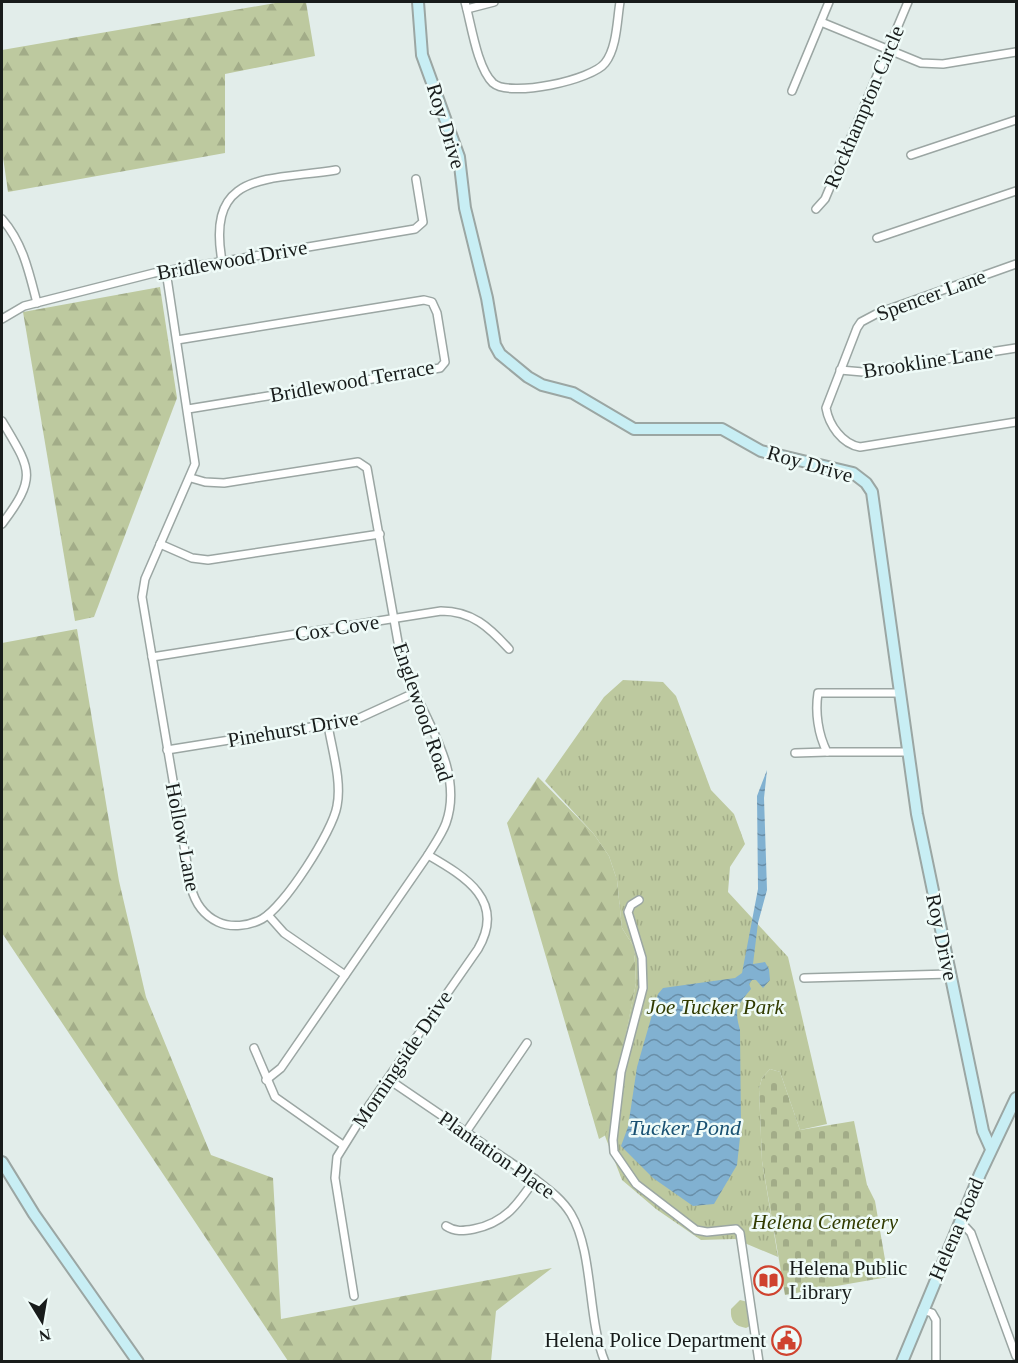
<svg xmlns="http://www.w3.org/2000/svg" width="1018" height="1363" font-family="'Times New Roman',serif">
<style>
.grass{fill:#bdc99f}
.forest{fill:url(#forest-firs)}
.cemetery{fill:url(#cemetery-stones)}
.park{fill:url(#park-tufts)}
.water{fill:url(#water-waves)}
.lines{fill:none;stroke-linecap:round;stroke-linejoin:round}
.street-casing{stroke:#9ba6a3;stroke-width:10}
.secondary-casing{stroke:#9ba6a3;stroke-width:14}
.street{stroke:#fff;stroke-width:7}
.secondary{stroke:#c8eef4;stroke-width:10}
.labels{text-anchor:middle;stroke-width:5;stroke-linejoin:round;paint-order:stroke}
.street-label{font-size:21px;fill:#181c1b;stroke:#effbf8}
.park-label{font-size:21px;font-style:italic;fill:#313b00;stroke:#effbf8}
.poi-label{font-size:21px;fill:#181c1b;stroke:#effbf8;text-anchor:start}
.water-label{font-size:22px;font-style:italic;fill:#195172;stroke:#effbf8}
</style>
<defs>
<pattern id="forest-firs" width="22" height="20" patternUnits="userSpaceOnUse" patternTransform="scale(1.5)"><rect width="22" height="20" fill="#bdc99f"/><path d="M5 1l3.5 6h-7zM16 11l3.5 6h-7z" fill="#a2ac88"/></pattern>
<pattern id="cemetery-stones" width="16" height="16" patternUnits="userSpaceOnUse" patternTransform="scale(1.5)"><rect width="16" height="16" fill="#bdc99f"/><path d="M2 7V4a2 2 0 0 1 4 0v3zM10 15v-3a2 2 0 0 1 4 0v3z" fill="#a2ac88"/></pattern>
<pattern id="park-tufts" width="24" height="20" patternUnits="userSpaceOnUse" patternTransform="scale(1.5)"><rect width="24" height="20" fill="#bdc99f"/><path d="M3 7l-1-3M5 7V3M7 7l1-3M15 17l-1-3M17 17v-4M19 17l1-3" fill="none" stroke="#a2ac88"/></pattern>
<pattern id="water-waves" width="16" height="10" patternUnits="userSpaceOnUse" patternTransform="scale(1.5)"><rect width="16" height="10" fill="#81b1d1"/><path d="M0 5q4-4 8 0t8 0" fill="none" stroke="#698fa9"/></pattern>
</defs>
<rect width="100%" height="100%" fill="#e2edea"/>
<path class="grass" d="M740,1300L748,1302L750,1326L746,1328C735,1326 730,1321 731,1309Z"/>
<g class="forest">
<path d="M281,2H306L315,56L225,74V153L8,192L2,150V50Z"/>
<path d="M160,287L177,398L94,617L75,621L23,312Z"/>
<path d="M77,629L119,881L146,997L211,1155L273,1178L281,1319L552,1268L496,1311L491,1361H288L2,933V643Z"/>
<path d="M538,777L593,833L609,856L617,880L622,928L634,947L636,983L606,1135L599,1139L507,823Z"/>
</g>
<path class="cemetery" d="M770,1069L780,1072L800,1130L854,1121L867,1185L875,1201L888,1277L785,1295L762,1161L759,1089L762,1078Z"/>
<path class="park" d="M623,680L663,682L676,696L711,790L734,814L745,844L730,867L728,892L788,957L827,1124L800,1130L780,1072L770,1069L762,1078L759,1089L762,1161L778,1257L735,1239L701,1240L656,1209L622,1180L605,1136L636,983L634,947L622,928L617,880L609,856L593,833L545,781L604,697Z"/>
<path class="water" d="M767,770L764,798L767,890L758,923L753,964L765,962L769,969L770,980L763,988L756,980H752L749,984L751,989C737,1006 734,1008 740,1030L741,1128L737,1165L714,1204L693,1206L653,1178L621,1146L628,1127L637,1067L658,994L663,988L735,978L742,973L758,889L757,796Z"/>
<g class="lines">
<defs>
<g id="street">
<path d="M465,2C471,23 477,68 493,83C510,98 592,80 605,63C617,48 617,20 620,2"/>
<path d="M467,9L494,2"/>
<path d="M821,22L921,63L943,64L1016,52"/>
<path d="M792,91L829,2"/>
<path d="M911,155L1016,120"/>
<path d="M816,209L825,199L908,2"/>
<path d="M2,219C23,243 29,272 37,303"/>
<path d="M877,238L1016,191"/>
<path d="M222,261C206,170 268,181 336,170"/>
<path d="M1016,264L878,313L861,322L857,328L826,408C829,425 842,444 860,447L1016,422"/>
<path d="M166,271L195,464L145,579L142,597L191,887C195,903 203,915 218,922C231,928 249,926 262,919C284,907 333,831 337,806C342,781 332,750 328,725"/>
<path d="M2,319L24,306L154,273L415,229L423,222L416,179"/>
<path d="M177,340L424,300L432,302L437,313L445,362L440,368L188,409"/>
<path d="M840,370L863,372L1016,348"/>
<path d="M2,421C31,470 38,476 2,524"/>
<path d="M191,478L205,482L224,483L358,462L367,468L401,659C417,711 466,766 446,823C442,834 434,845 428,855L281,1068L266,1080"/>
<path d="M160,544L192,558L208,560L380,534"/>
<path d="M152,657L441,611C472,611 489,627 509,649"/>
<path d="M901,693H818C815,712 818,734 827,752H907"/>
<path d="M167,750L355,720L414,693"/>
<path d="M795,753L827,752"/>
<path d="M639,900L631,905L628,912L642,958L643,988L621,1072L613,1140L614,1152L636,1184L696,1230L707,1232L736,1229L740,1233L759,1362"/>
<path d="M268,915L284,933L345,975"/>
<path d="M804,978L950,974"/>
<path d="M254,1048L275,1097L343,1145"/>
<path d="M388,1079L535,1179C548,1189 562,1199 571,1214C594,1253 587,1319 605,1362"/>
<path d="M466,1132L527,1043"/>
<path d="M960,1221L971,1233L1016,1356"/>
<path d="M446,1226C455,1232 463,1231 474,1229C505,1223 518,1204 535,1179"/>
<path d="M354,1296L335,1178L337,1157L370,1104L478,949C506,901 466,877 428,855"/>
<path d="M922,1310L932,1313L936,1320V1362"/>
</g>
<g id="secondary">
<path d="M418,2L422,55L459,157L465,208L487,298L495,345L500,354L528,377L542,385L573,393L634,429H722L761,451L853,473L866,483L872,492L917,814L983,1131L991,1149"/>
<path d="M2,1162L34,1214L138,1362"/>
<path d="M902,1362L980,1174L1016,1098"/>
</g>
</defs>
<use href="#street" class="street-casing"/>
<use href="#secondary" class="secondary-casing"/>
<use href="#street" class="street"/>
<use href="#secondary" class="secondary"/>
</g>
<defs>
<symbol id="library-ring" viewBox="-11 -11 22 22"><circle r="9.5" fill="#effbf8" stroke="#cf432f" stroke-width="1.5"/><path d="M-6-4Q-3-5.5-.7-3.5V5Q-3 3-6 4ZM6-4Q3-5.5 .7-3.5V5Q3 3 6 4Z" fill="#cf432f"/></symbol>
<symbol id="civic-ring" viewBox="-11 -11 22 22"><circle r="9.5" fill="#effbf8" stroke="#cf432f" stroke-width="1.5"/><path d="M-.6-6.5H3V-4.5H.6V-3L4-1V1h2V6H-6V1h2V-1L-.6-3ZM-1.2 2.5V6h2.4V2.5Z" fill="#cf432f"/></symbol>
</defs>
<g fill-rule="evenodd">
<use href="#library-ring" x="752" y="1264" width="33" height="33"/>
<use href="#civic-ring" x="770" y="1324" width="33" height="33"/>
</g>
<g class="labels">
<g class="street-label">
<text transform="translate(864 107) rotate(-67)" y="7">Rockhampton Circle</text>
<text transform="translate(446 126) rotate(73)" y="7">Roy Drive</text>
<text transform="translate(232 260) rotate(-10)" y="7">Bridlewood Drive</text>
<text transform="translate(931 295) rotate(-20)" y="7">Spencer Lane</text>
<text transform="translate(928 361) rotate(-9)" y="7">Brookline Lane</text>
<text transform="translate(352 381) rotate(-10)" y="7">Bridlewood Terrace</text>
<text transform="translate(810 464) rotate(16)" y="7">Roy Drive</text>
<text transform="translate(337 628) rotate(-9)" y="7">Cox Cove</text>
<text transform="translate(423 712) rotate(71)" y="7">Englewood Road</text>
<text transform="translate(293 729) rotate(-10)" y="7">Pinehurst Drive</text>
<text transform="translate(183 837) rotate(79)" y="7">Hollow Lane</text>
<text transform="translate(942 937) rotate(78)" y="7">Roy Drive</text>
<text transform="translate(402 1059) rotate(-56)" y="7">Morningside Drive</text>
<text transform="translate(497 1155) rotate(35)" y="7">Plantation Place</text>
<text transform="translate(956 1229) rotate(-67)" y="7">Helena Road</text>
</g>
<g class="park-label">
<text x="715" y="1014">Joe Tucker Park</text>
<text x="825" y="1229">Helena Cemetery</text>
</g>
<g class="poi-label">
<text x="789" y="1275">Helena Public<tspan x="789" dy="24">Library</tspan></text>
<text x="766" y="1347" text-anchor="end">Helena Police Department</text>
</g>
<g class="water-label">
<text x="685" y="1135">Tucker Pond</text>
</g>
</g>
<rect width="1018" height="1363" fill="none" stroke="#181c1b" stroke-width="6"/>
<g transform="translate(42 1321) rotate(169)" stroke="#effbf8" stroke-width="4.5" paint-order="stroke">
<path d="M0-4.5L10 22L0 15L-10 22Z" fill="#181c1b"/>
<text y="-9" font-size="16" font-weight="bold" text-anchor="middle" fill="#181c1b">N</text>
</g>
</svg>
